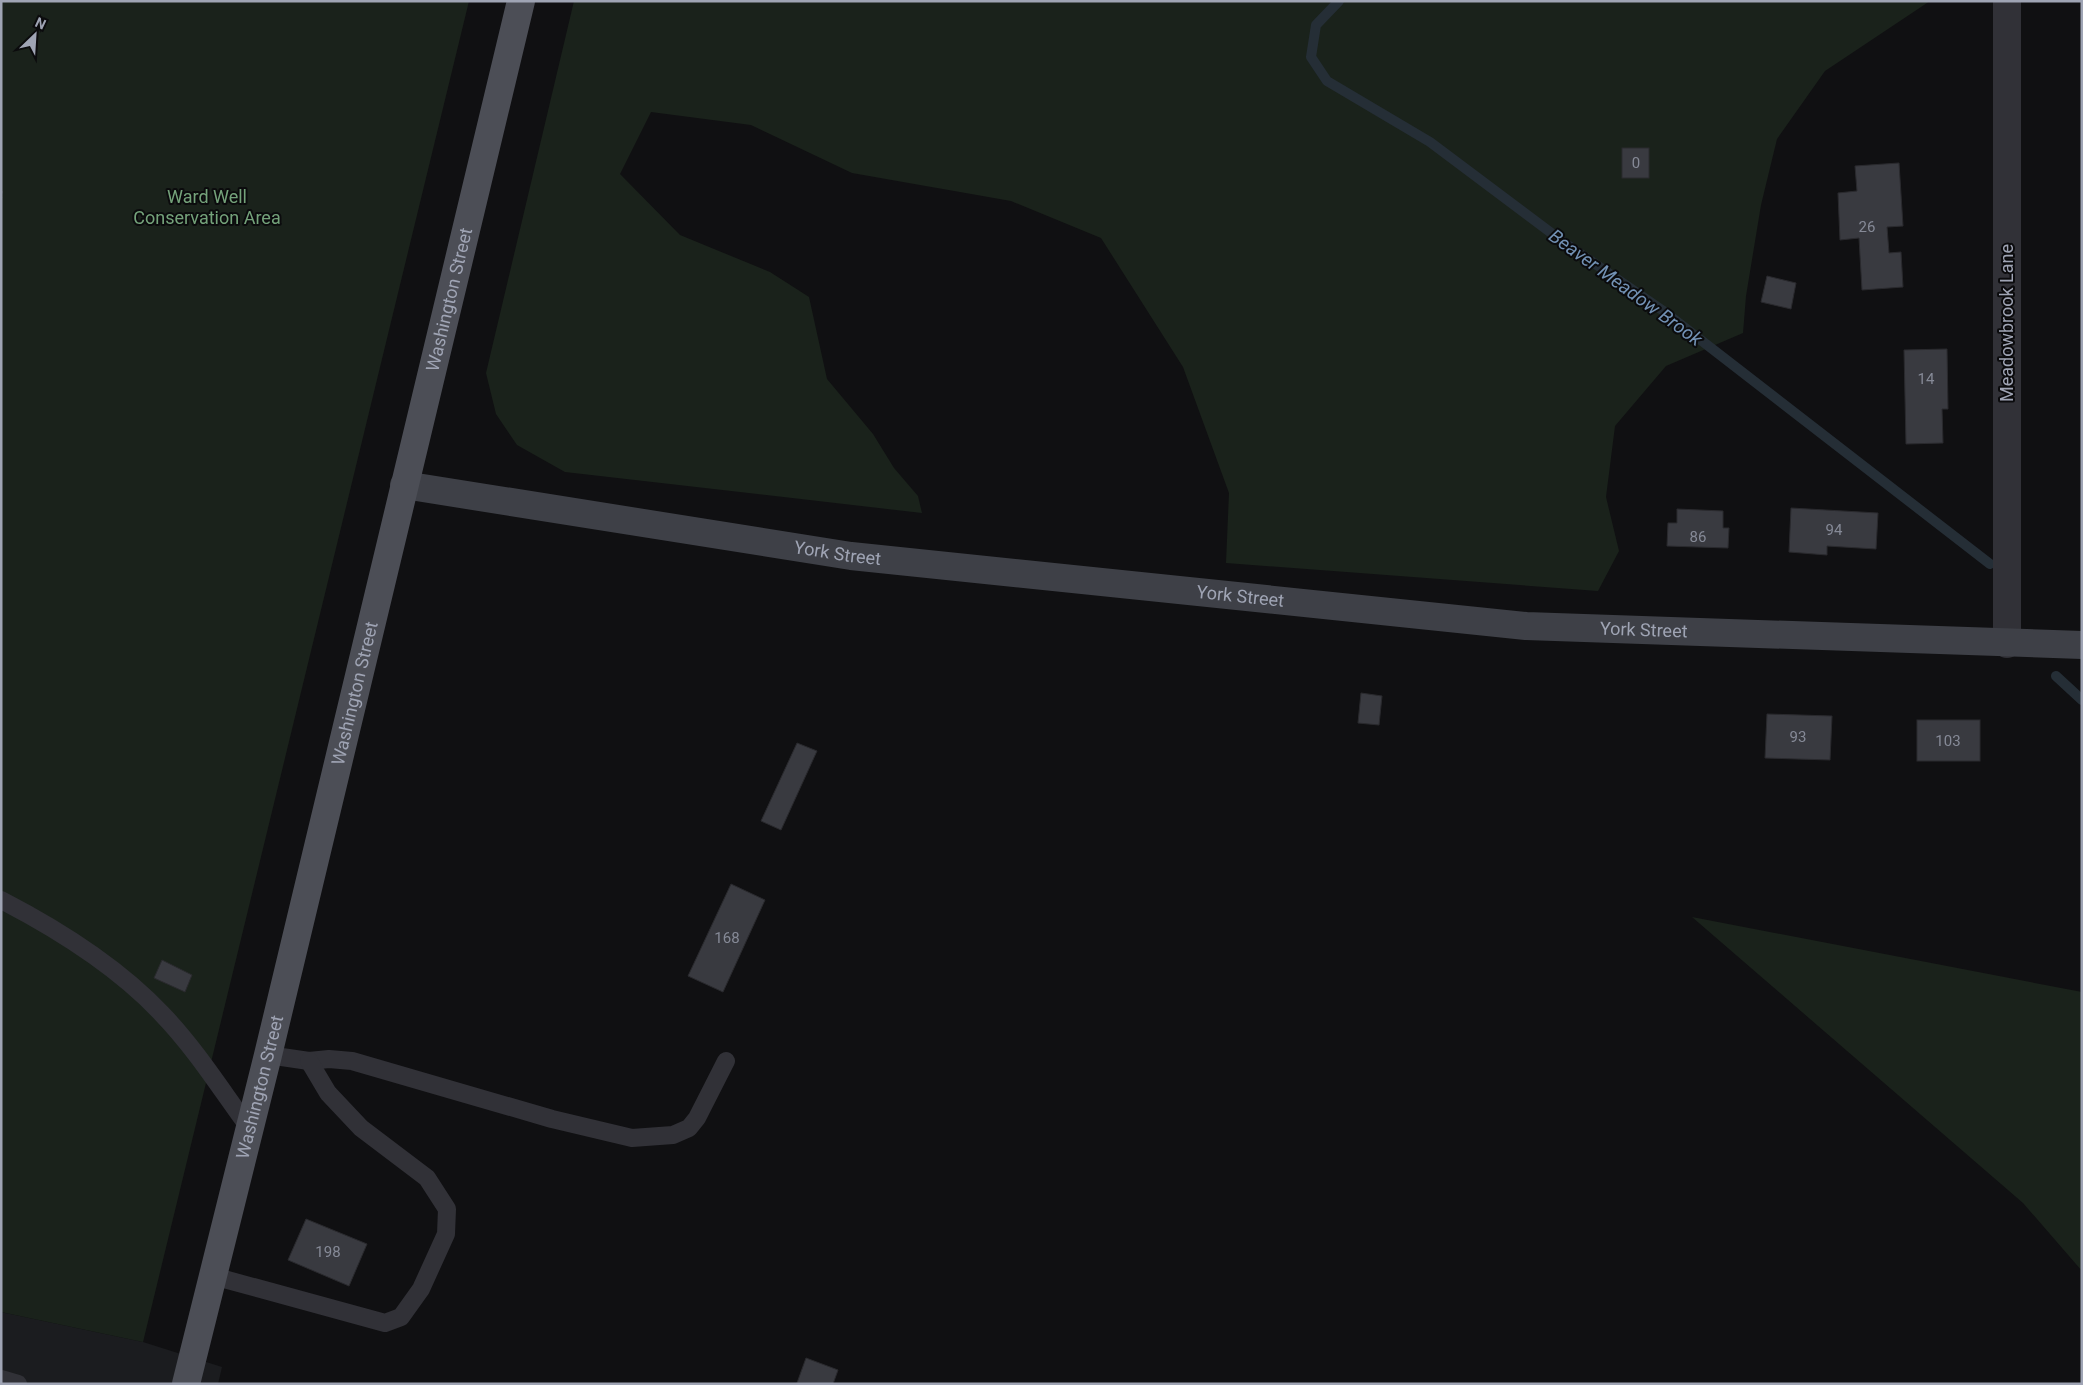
<svg xmlns="http://www.w3.org/2000/svg" width="2083" height="1385" font-family="Roboto,sans-serif">
<style>
.built{fill:#1b1c1f}
.green{fill:#1a221b}
.lines{fill:none;stroke-linecap:round;stroke-linejoin:round}
.stream{stroke:#252e36;stroke-width:10}
.building{fill:#393a40;stroke:#2a2a2e}
.path{stroke:#36383e;stroke-width:3;stroke-dasharray:2.5 4;stroke-linecap:butt}
.lane{stroke:#313137;stroke-width:18}
.street{stroke:#313137;stroke-width:28}
.secondary{stroke:#3e4047;stroke-width:28}
.primary{stroke:#4c4e56;stroke-width:28}
.labels{text-anchor:middle;stroke-width:4;stroke-linejoin:round;paint-order:stroke}
.number-label{font-size:15px;fill:#868a97}
.park-label{font-size:18px;fill:#74a27a;stroke:#0b0b0d}
.street-label{font-size:18px;fill:#9fa4b4;stroke:#0b0b0d}
.water-label{font-size:19px;font-style:italic;fill:#7291b4;stroke:#0b0b0d}
</style>
<rect width="100%" height="100%" fill="#101012"/>
<path class="built" d="M1,1312L143,1342L222,1367L218,1384H1Z"/>
<g class="green">
<path d="M1,1H469L143,1342L1,1312Z"/>
<path d="M574,1H1930L1825,71L1777,139L1761,205L1746,296L1743,333L1666,366L1615,426L1606,497L1619,551L1598,591L1226,563L1229,493L1183,367L1101,238L1011,201L852,173L751,125L651,112L620,174L680,235L770,272L809,297L827,379L873,434L894,468L918,496L922,513L565,472L517,445L496,414L486,373Z"/>
<path d="M1692,917L2082,992V1271L2023,1203Z"/>
</g>
<g class="lines">
<g class="stream">
<path d="M1339,1L1316,25L1311,57L1327,81L1430,142L1562,241L1662,310L1990,564"/>
<path d="M2056,676L2082,700"/>
</g>
</g>
<g class="building">
<rect x="1622" y="148" width="27" height="30"/>
<path d="M1899,163L1903,226L1887,227L1889,253L1901,252L1903,287L1862,290L1859,238L1840,240L1838,193L1857,191L1855,166Z"/>
<path d="M1767,276L1796,283L1791,309L1761,302Z"/>
<path d="M1947,349L1948,409H1942L1943,443L1906,444L1904,350Z"/>
<path d="M1791,508L1878,513L1876,549L1827,546V555L1789,552Z"/>
<path d="M1677,509L1723,511V528H1729L1728,548L1667,546L1668,523H1677Z"/>
<path d="M1361,693L1382,696L1379,725L1358,723Z"/>
<path d="M1767,714L1832,716L1830,760L1765,758Z"/>
<rect x="1917" y="720" width="63" height="41"/>
<path d="M797,743L817,751L781,830L761,821Z"/>
<path d="M731,884L765,900L723,992L688,976Z"/>
<path d="M162,960L192,975L185,992L154,978Z"/>
<path d="M306,1219L367,1244L349,1286L288,1260Z"/>
<path d="M806,1358L838,1370L833,1384L797,1383Z"/>
</g>
<g class="lines">
<path class="path" d="M1,191V198"/>
<g class="lane">
<path d="M1,900C59,930 117,966 162,1014C195,1048 222,1091 250,1129"/>
<path d="M268,1055L309,1061L329,1059L352,1061L552,1119L632,1138L673,1135L689,1128L697,1118L726,1061"/>
<path d="M213,1276L385,1323L401,1317L421,1289L446,1234L447,1209L427,1178L361,1128L328,1093L309,1061"/>
<path d="M1,1379L18,1384"/>
</g>
<path class="street" d="M2007,644V1"/>
<path class="secondary" id="s1" d="M404,485L851,556L1526,626L2082,645"/>
<path class="primary" id="s2" d="M186,1384L268,1055L521,1"/>
</g>
<g class="labels">
<g class="number-label">
<text x="1636" y="168">0</text>
<text x="1867" y="232">26</text>
<text x="1926" y="384">14</text>
<text x="1834" y="535">94</text>
<text x="1698" y="542">86</text>
<text x="1798" y="742">93</text>
<text x="1948" y="746">103</text>
<text x="727" y="943">168</text>
<text x="328" y="1257">198</text>
</g>
<g class="park-label">
<text x="207" y="203">Ward Well<tspan x="207" dy="21">Conservation Area</tspan></text>
</g>
<g class="street-label">
<text dy="6" stroke="none"><textPath href="#s2" startOffset="1116">Washington Street</textPath></text>
<text transform="translate(2007 323) rotate(-90)" y="6">Meadowbrook Lane</text>
<text dy="6" stroke="none"><textPath href="#s1" startOffset="439">York Street</textPath></text>
<text dy="6" stroke="none"><textPath href="#s1" startOffset="844">York Street</textPath></text>
<text dy="6" stroke="none"><textPath href="#s1" startOffset="1249">York Street</textPath></text>
<text dy="6" stroke="none"><textPath href="#s2" startOffset="711">Washington Street</textPath></text>
<text dy="6" stroke="none"><textPath href="#s2" startOffset="306">Washington Street</textPath></text>
</g>
<g class="water-label">
<text transform="translate(1626 287) rotate(36)" y="7">Beaver Meadow Brook</text>
</g>
</g>
<rect width="2083" height="1385" fill="none" stroke="#9fa4b4" stroke-width="5"/>
<g transform="translate(35 35) rotate(25)" stroke="#0b0b0d" stroke-width="4" paint-order="stroke">
<path d="M0-4L9 19L0 12L-9 19Z" fill="#9fa4b4"/>
<text y="-8" font-size="14" font-weight="bold" text-anchor="middle" fill="#9fa4b4">N</text>
</g>
</svg>
